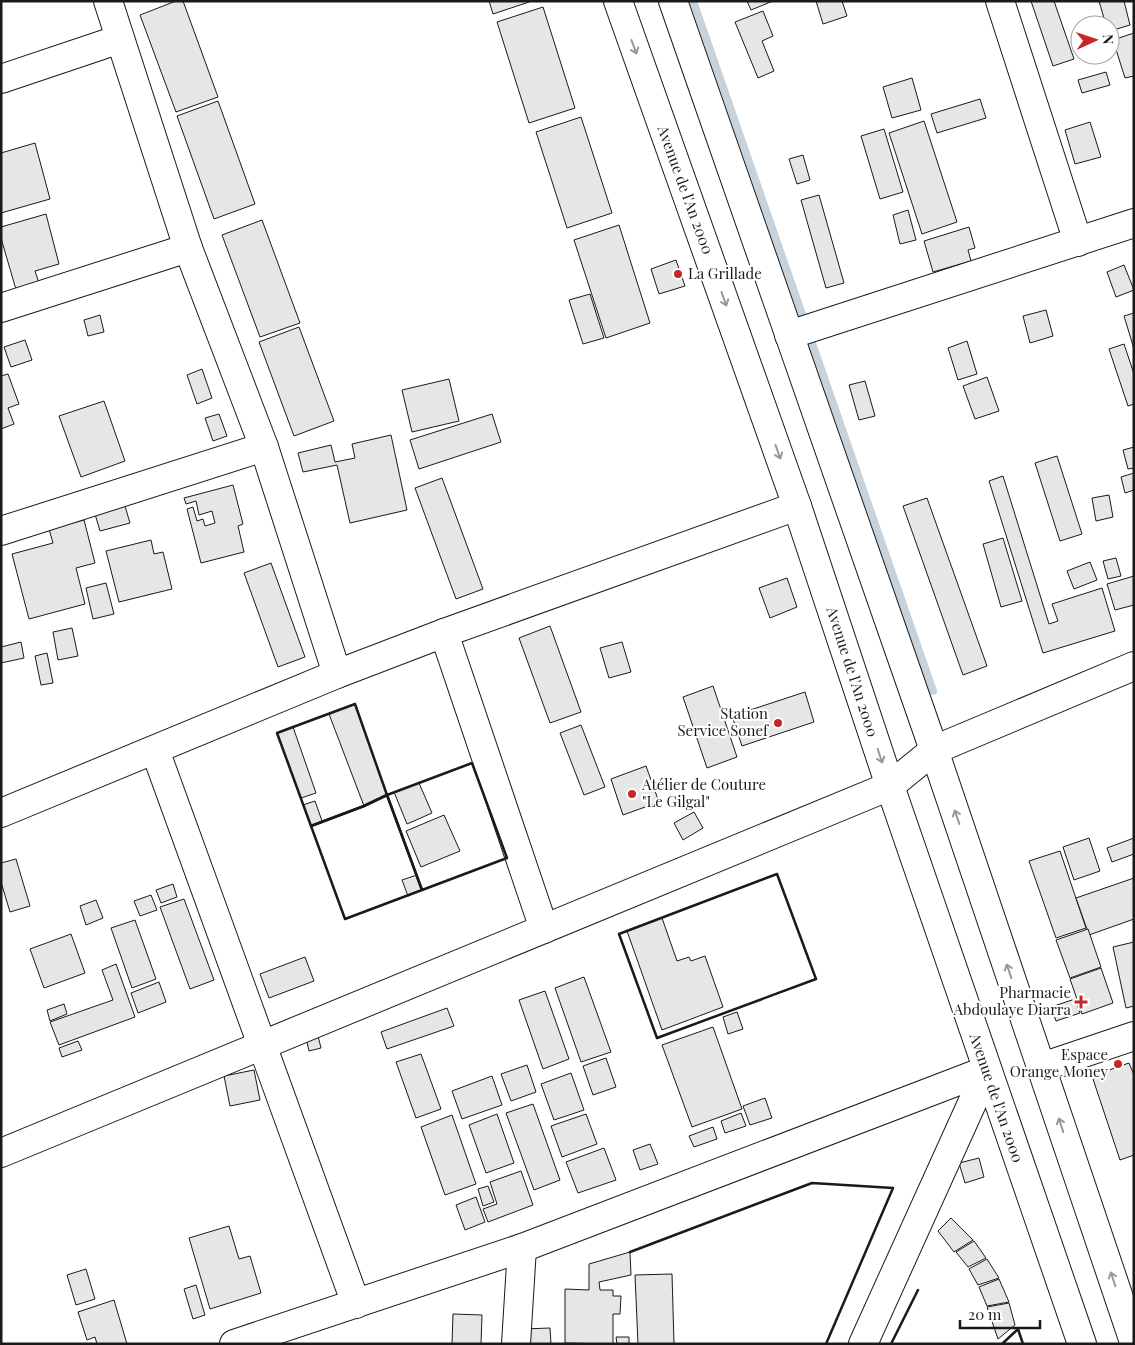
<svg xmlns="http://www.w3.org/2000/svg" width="1135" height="1345" font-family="'Playfair Display',serif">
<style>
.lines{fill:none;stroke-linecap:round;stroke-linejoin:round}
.stream{stroke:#c6d2dc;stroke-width:8}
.building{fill:#e6e6e6;stroke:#1a1a1a}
.minor-casing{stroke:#1a1a1a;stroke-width:30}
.major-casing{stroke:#1a1a1a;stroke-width:30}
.minor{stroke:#fff;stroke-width:28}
.major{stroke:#fff;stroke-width:28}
.wall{stroke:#1a1a1a;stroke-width:2.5}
.oneway{stroke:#989898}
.poi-dot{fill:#c62828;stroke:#fff;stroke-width:2}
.labels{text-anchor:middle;stroke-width:4;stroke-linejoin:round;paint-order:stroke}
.street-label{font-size:15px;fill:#1a1a1a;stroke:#fff}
.poi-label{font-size:15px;fill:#1a1a1a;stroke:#fff;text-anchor:end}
</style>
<rect width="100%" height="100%" fill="#fff"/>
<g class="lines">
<path class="stream" d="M693,1L933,691"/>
</g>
<g class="building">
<path d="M176,1H183L218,97L176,112L140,15Z"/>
<path d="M489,1H532L493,14Z"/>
<path d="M747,1H773L751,10Z"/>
<path d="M816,1H842L847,16L823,24Z"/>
<path d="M1031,1H1054L1074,59L1053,66Z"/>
<path d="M1099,1H1124L1130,25L1110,31V25H1106Z"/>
<path d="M543,7L575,108L529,123L497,22Z"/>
<path d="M763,11L773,36L762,41L774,71L758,78L735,22Z"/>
<path d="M1134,33V76L1125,78L1113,40Z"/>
<path d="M1106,72L1110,85L1082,93L1078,80Z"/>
<path d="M912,78L921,110L892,118L883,87Z"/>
<path d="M980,99L986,118L937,133L931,114Z"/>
<path d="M218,101L255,204L214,219L177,116Z"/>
<path d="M581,117L612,213L567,228L536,132Z"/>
<path d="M924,121L957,222L922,234L889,133Z"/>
<path d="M1090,122L1101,157L1075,164L1065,130Z"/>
<path d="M884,129L903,192L880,199L861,136Z"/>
<path d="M35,143L50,199L1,213V153Z"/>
<path d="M803,155L810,180L797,184L789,159Z"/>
<path d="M819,195L844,283L826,288L801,200Z"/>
<path d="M908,210L916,240L900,244L893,215Z"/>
<path d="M46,214L59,264L35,271L40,286L17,293L1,238V227Z"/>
<path d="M262,220L300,323L260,337L222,235Z"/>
<path d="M619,225L650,323L606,338L574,240Z"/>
<path d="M969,227L975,248L968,250L971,261L933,272L924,241Z"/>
<path d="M676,260L685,286L659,294L651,269Z"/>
<path d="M1124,265L1134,290L1116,297L1107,272Z"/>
<path d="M590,294L604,338L583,344L569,300Z"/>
<path d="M1046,310L1053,336L1030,343L1023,316Z"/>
<path d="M1134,313V349L1124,316Z"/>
<path d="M100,315L104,332L88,336L84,320Z"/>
<path d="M299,327L334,421L294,436L259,342Z"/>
<path d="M25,340L32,360L11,367L4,347Z"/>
<path d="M967,341L977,374L958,380L948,348Z"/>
<path d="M1124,344L1134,374V404L1128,406L1109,349Z"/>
<path d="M202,369L212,398L197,404L187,375Z"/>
<path d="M8,374L19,404L8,408L14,424L1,429V376Z"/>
<path d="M987,377L999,411L975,419L963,386Z"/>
<path d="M449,379L459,421L412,432L402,390Z"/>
<path d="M865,381L875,416L859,420L849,385Z"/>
<path d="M104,401L125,461L81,477L59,416Z"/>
<path d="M219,414L227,436L213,441L205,418Z"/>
<path d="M492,414L501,442L419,469L410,440Z"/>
<path d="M391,435L407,510L350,523L337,465L303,472L298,453L331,445L335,462L355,458L352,444Z"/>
<path d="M1134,447V468L1128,469L1123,450Z"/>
<path d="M1057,456L1082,534L1060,541L1035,463Z"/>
<path d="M1134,473V490L1125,493L1121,477Z"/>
<path d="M1003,476L1049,624L1058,621L1052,604L1102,588L1115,631L1043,653L989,481Z"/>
<path d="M442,478L483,589L456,599L415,488Z"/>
<path d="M233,485L243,524L238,526L244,552L201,563L187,509L193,507L197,521L203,519L205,526L215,523L212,511L199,515L196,501L186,504L184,498Z"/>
<path d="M1109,495L1113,517L1096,521L1092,498Z"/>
<path d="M927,498L987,666L963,675L903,506Z"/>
<path d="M125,506L130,523L100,531L95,514Z"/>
<path d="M84,520L95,563L76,568L85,604L29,619L12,554L53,543L49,529Z"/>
<path d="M1003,538L1022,601L1001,607L983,544Z"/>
<path d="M151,540L154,554L163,552L172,589L119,602L106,551Z"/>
<path d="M1116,558L1121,576L1108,579L1103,561Z"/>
<path d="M1090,562L1097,580L1074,589L1067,571Z"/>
<path d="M271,563L305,657L278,667L244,573Z"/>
<path d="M1134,576V605L1115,610L1107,584Z"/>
<path d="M787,578L797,607L770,618L759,588Z"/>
<path d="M106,583L114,614L93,619L86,588Z"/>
<path d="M550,626L581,712L550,723L519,638Z"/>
<path d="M72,628L78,656L58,660L53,632Z"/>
<path d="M21,642L24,658L1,663V647Z"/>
<path d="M622,642L631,672L609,678L600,648Z"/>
<path d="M47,653L53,683L41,685L35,656Z"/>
<path d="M713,686L737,757L707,768L683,697Z"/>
<path d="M805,692L814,722L742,746L732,716Z"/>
<path d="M355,704L387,795L364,806L329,714Z"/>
<path d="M581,725L605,787L584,795L560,733Z"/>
<path d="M293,727L316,793L301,798L277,733Z"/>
<path d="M646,766L659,802L623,815L611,779Z"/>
<path d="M419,783L432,813L407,824L394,792Z"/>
<path d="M315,801L322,821L311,826L303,805Z"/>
<path d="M694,812L703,828L683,840L674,823Z"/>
<path d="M444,815L460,851L421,867L406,831Z"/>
<path d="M1089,838L1100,871L1074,880L1063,847Z"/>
<path d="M1134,838V854L1112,862L1107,848Z"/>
<path d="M1060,851L1086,928L1056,938L1029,861Z"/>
<path d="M16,859L30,906L10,912L1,882V863Z"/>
<path d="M417,875L422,890L408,896L402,880Z"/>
<path d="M1134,878V919L1089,935L1076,898Z"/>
<path d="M173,884L177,897L161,903L156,890Z"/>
<path d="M151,895L157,910L140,916L134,901Z"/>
<path d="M184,899L214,980L190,989L160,907Z"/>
<path d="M96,900L103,918L86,925L80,906Z"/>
<path d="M662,918L677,961L689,957L691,961L705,956L723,1007L662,1030L627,931Z"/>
<path d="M135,920L156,979L132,988L111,928Z"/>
<path d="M1088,929L1101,967L1070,978L1056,940Z"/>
<path d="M71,934L85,973L44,988L30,949Z"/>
<path d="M1134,942V1006L1126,1008L1113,947Z"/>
<path d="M305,957L314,981L269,998L260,974Z"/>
<path d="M116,964L135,1017L59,1045L50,1022L113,1000L102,970Z"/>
<path d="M1101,968L1113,1003L1082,1014L1070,979Z"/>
<path d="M584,977L611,1052L581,1062L555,988Z"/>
<path d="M159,982L166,1002L138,1013L131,993Z"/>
<path d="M545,991L569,1059L543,1069L519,1000Z"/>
<path d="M1075,999L1080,1013L1056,1021L1051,1007Z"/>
<path d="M64,1004L67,1014L50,1021L47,1010Z"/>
<path d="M447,1008L454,1026L387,1049L381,1032Z"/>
<path d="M737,1012L743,1029L728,1034L723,1017Z"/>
<path d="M713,1027L742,1109L692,1127L662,1045Z"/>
<path d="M318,1036L321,1048L309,1051L306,1038Z"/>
<path d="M78,1041L82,1050L62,1057L59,1048Z"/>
<path d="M421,1054L441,1109L416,1118L396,1062Z"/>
<path d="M606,1058L616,1087L593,1095L583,1066Z"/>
<path d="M1129,1063L1134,1075V1155L1120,1160L1092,1076Z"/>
<path d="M527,1065L536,1092L511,1101L501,1074Z"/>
<path d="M254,1070L260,1100L230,1106L224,1076Z"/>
<path d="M571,1073L584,1110L554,1120L541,1084Z"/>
<path d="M492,1076L502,1105L462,1119L452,1091Z"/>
<path d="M765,1098L772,1118L750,1125L743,1106Z"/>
<path d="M533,1104L560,1180L534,1190L506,1113Z"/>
<path d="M741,1113L746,1126L725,1133L721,1121Z"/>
<path d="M497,1114L514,1163L486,1173L469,1125Z"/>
<path d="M586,1114L597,1144L562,1157L551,1126Z"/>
<path d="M452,1115L476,1184L445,1195L421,1127Z"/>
<path d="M713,1127L717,1139L694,1147L689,1136Z"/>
<path d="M650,1144L658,1164L640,1170L633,1150Z"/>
<path d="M604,1148L616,1180L578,1193L566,1162Z"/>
<path d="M979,1158L984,1177L965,1183L959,1163Z"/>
<path d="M521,1171L533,1205L488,1222L483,1209L497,1204L490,1182Z"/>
<path d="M488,1186L494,1202L483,1206L478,1189Z"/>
<path d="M476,1197L485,1222L465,1230L456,1205Z"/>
<path d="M951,1218L973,1240L954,1252L938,1231Z"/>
<path d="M229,1226L239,1259L250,1256L261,1293L210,1309L189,1238Z"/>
<path d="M974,1241L986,1258L968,1267L956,1252Z"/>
<path d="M630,1252L631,1275L599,1282L600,1290H613V1296H621L620,1314H613V1344L565,1343V1289L589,1290V1264Z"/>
<path d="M987,1259L999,1278L978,1285L969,1269Z"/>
<path d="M86,1269L95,1299L76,1305L67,1275Z"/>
<path d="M672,1274L674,1344H638L635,1275Z"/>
<path d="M999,1279L1009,1302L987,1306L979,1287Z"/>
<path d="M196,1285L205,1315L193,1319L184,1289Z"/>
<path d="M114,1300L127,1344H97L95,1337L87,1340L78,1312Z"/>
<path d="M1009,1303L1015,1325L998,1339L987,1307Z"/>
<path d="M453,1314L482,1315L481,1344H452Z"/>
<path d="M550,1328L551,1344H523V1329Z"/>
<path d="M616,1337H629V1344H617Z"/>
</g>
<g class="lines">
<defs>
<g id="minor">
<path d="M108,1L188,248L264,447L337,674"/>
<path d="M1000,1L1078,242"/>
<path d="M1,79L120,39"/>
<path d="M1,308L188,248"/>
<path d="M789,335L1134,223"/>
<path d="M1,531L264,447"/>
<path d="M444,633L544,929"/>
<path d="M155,750L356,1304"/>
<path d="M1,813L337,674L444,633L797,506"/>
<path d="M1042,1067L1134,1036"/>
<path d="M1,1153L890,786L934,750L1134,666"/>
<path d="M522,1248L987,1070"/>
<path d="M234,1344L522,1248L516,1344"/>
<path d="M863,1344L987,1070"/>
</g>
<g id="major">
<path d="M618,1L797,506L890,786L1082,1344"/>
<path d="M673,1L934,750L1134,1342"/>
</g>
</defs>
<use href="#minor" class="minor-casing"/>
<use href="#major" class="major-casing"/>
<use href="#minor" class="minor"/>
<use href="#major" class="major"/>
<g class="wall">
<path d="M355,704L387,795L364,806L311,826L277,733Z"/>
<path d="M472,763L507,858L422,890L387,795Z"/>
<path d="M387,795L422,890L345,919L311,826L364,806Z"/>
<path d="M777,874L816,979L657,1038L619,934Z"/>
<path d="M630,1252L812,1183L893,1188L826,1344"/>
<path d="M891,1344L918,1290"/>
<path d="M1002,1344L1018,1329L1023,1344"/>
</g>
</g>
<defs><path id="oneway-shaft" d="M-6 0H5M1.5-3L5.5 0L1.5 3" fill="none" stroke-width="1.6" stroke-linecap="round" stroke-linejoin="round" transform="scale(1.25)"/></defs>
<g class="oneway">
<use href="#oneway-shaft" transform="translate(634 47) rotate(70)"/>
<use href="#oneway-shaft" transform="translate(724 299) rotate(70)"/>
<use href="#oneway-shaft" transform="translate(778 452) rotate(70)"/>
<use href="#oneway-shaft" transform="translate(880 756) rotate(72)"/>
<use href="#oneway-shaft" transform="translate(957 817) rotate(-109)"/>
<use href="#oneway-shaft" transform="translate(1009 971) rotate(-109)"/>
<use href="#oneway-shaft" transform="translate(1061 1125) rotate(-108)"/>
<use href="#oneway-shaft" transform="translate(1113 1279) rotate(-108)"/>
</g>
<g class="poi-dot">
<circle cx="678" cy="274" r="5"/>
<circle cx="778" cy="723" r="5"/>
<circle cx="632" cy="794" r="5"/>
<path d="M1078.5 994.5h5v5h5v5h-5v5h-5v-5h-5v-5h5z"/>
<circle cx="1118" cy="1064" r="5"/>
</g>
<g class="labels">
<g class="street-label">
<text transform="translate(685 190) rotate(70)" y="5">Avenue de l'An 2000</text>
<text transform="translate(852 672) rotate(72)" y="5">Avenue de l'An 2000</text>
<text transform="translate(996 1098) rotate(71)" y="5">Avenue de l'An 2000</text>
</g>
<g class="poi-label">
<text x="688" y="279" text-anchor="start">La Grillade</text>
<text x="768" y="719">Station<tspan x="768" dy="17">Service Sonef</tspan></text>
<text x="642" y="790" text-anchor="start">Atélier de Couture<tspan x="642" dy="17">"Le Gilgal"</tspan></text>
<text x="1071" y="998">Pharmacie<tspan x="1071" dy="17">Abdoulaye Diarra</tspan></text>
<text x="1108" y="1060">Espace<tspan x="1108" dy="17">Orange Money</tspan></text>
</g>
</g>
<rect width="1135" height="1345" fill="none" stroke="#1a1a1a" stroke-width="5"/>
<g transform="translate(1095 40) rotate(87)"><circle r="24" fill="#ffffff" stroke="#a3a3a3"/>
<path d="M0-4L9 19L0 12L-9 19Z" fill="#c62828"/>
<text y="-8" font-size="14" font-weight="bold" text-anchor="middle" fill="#1a1a1a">N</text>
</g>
<path d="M960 1320v8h80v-8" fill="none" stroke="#1a1a1a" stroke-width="2.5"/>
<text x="968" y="1320" font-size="15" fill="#1a1a1a" stroke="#ffffff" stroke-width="4" paint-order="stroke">20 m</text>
</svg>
